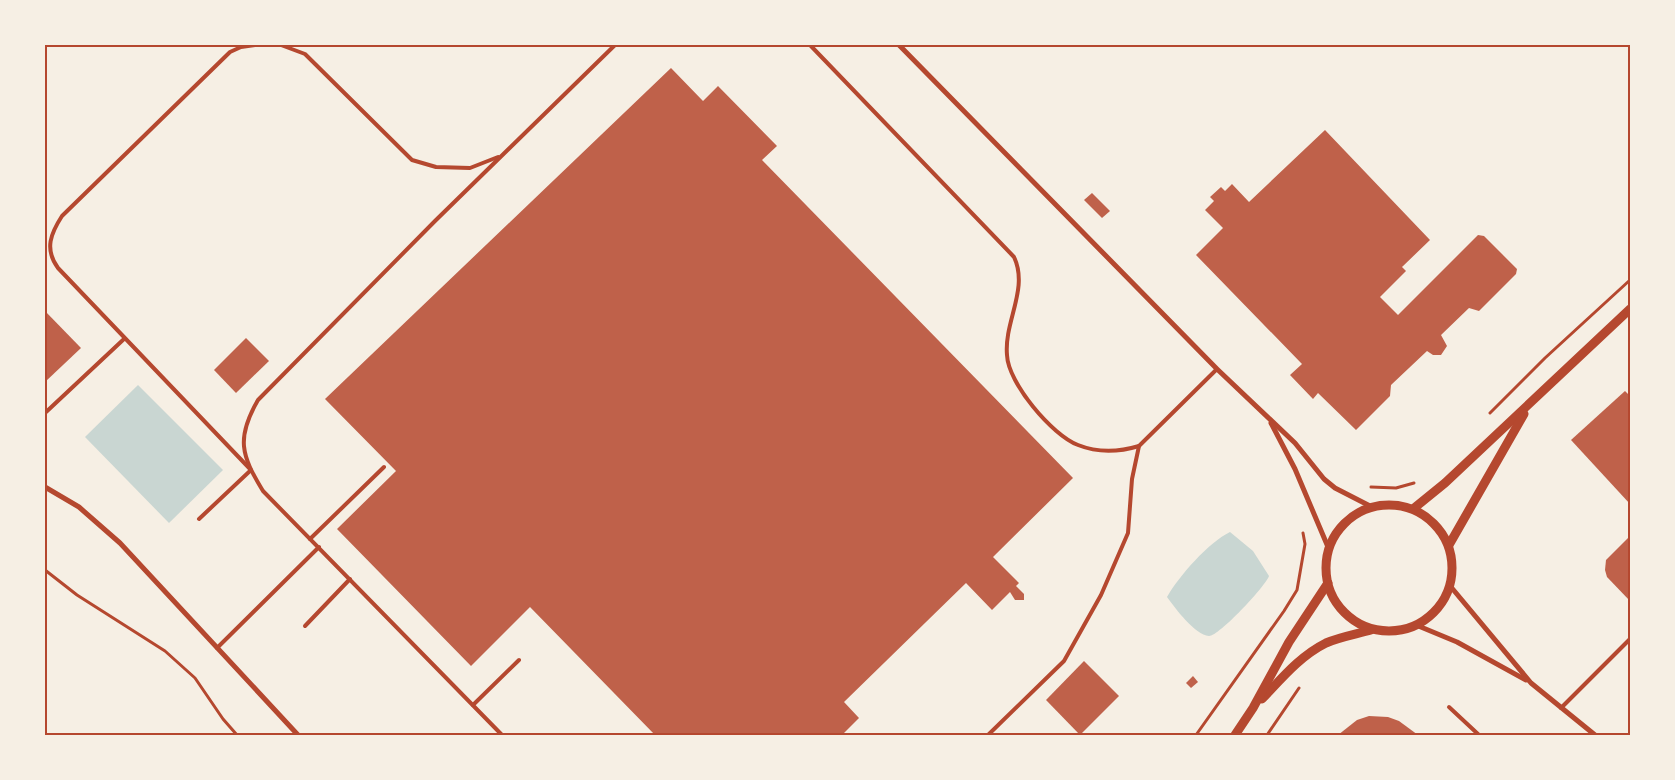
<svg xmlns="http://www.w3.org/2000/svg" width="1675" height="780" font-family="'IBM Plex Sans',sans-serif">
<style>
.water{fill:#c9d6d2}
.building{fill:#bf614a}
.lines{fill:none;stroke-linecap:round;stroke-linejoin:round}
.path{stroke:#b5482f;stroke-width:3}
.service{stroke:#b5482f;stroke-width:4}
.minor{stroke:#b5482f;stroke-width:5}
.tertiary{stroke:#b5482f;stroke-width:9}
.neatline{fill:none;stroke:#b5482f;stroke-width:2}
</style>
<rect width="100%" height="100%" fill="#f6efe4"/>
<g class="water">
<path d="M138,385L223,470L169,523L85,437Z"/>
<path d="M1230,532L1253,551L1269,576C1265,587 1218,637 1209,636C1195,635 1175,608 1167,597C1179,576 1209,542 1230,532Z"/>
</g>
<g class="building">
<path d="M671,68L703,101L718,86L777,146L762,160L1073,478L993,557L1019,583L1016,586L1024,594V600H1015L1010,592L992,610L966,583L844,702L859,718L842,735H655L530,607L471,666L337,529L396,471L325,399Z"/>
<path d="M1325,130L1430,240L1402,267L1406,271L1380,297L1398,315L1478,235L1484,236L1517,269L1516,274L1479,311L1469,308L1441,335L1447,346L1441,355H1433L1427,351L1391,385L1390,396L1356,430L1318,393L1313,399L1290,375L1302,364L1196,255L1223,228L1205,210L1214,201L1210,197L1221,187L1225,191L1232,184L1249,202Z"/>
<path d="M1092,193L1110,211L1102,218L1084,200Z"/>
<path d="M45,311L81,348L45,382Z"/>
<path d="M246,338L269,361L236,393L214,370Z"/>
<path d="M1625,391L1630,396V504L1571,440Z"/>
<path d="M1630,536V601L1607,577L1605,570L1606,560Z"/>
<path d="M1084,661L1119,696L1080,735L1046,700Z"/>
<path d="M1193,676L1198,682L1191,688L1186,683Z"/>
<path d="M1369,716L1388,717L1399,721L1418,735H1338L1357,720Z"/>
</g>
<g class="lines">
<g class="path">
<path d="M1490,413L1545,358L1630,280"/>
<path d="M1371,487L1396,488L1414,483"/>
<path d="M45,570L77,595L165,651L195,678L223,719L237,735"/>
<path d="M1196,735L1284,611L1297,590L1305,544L1303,533"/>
<path d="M1267,735L1299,688"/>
</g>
<g class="service">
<path d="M281,45L305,54L412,160L436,167L470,168L498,157"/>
<path d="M810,45L1014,257C1029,289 1004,321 1007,355C1008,383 1052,435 1078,445C1098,453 1119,452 1139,446"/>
<path d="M45,413L124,339"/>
<path d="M199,519L251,470L58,268C44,249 51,233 62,216L230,52L241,47L255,45"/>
<path d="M310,539L384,467"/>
<path d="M305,626L350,579"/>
<path d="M217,648L319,547"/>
<path d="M473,705L519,660"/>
<path d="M1449,707L1479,735"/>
<path d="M1561,708L1630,639"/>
<path d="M502,735L263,491C241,455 236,438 258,400L435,221L615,45"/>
<path d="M988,735L1064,661L1101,595L1128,533L1132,479L1139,446L1217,369"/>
</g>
<g class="minor">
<path d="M899,45L1217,369L1295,443L1324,479L1335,488L1372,507"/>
<path d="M1271,423L1295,469L1328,547"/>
<path d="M45,487L79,507L120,543L298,735"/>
<path d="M1451,587L1531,683L1595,735"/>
<path d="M1416,625L1457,642L1526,680"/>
</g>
<g class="tertiary">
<circle cx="1389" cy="568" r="63"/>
<path d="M1413,509L1445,483L1630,309"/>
<path d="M1449,545L1524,414"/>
<path d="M1262,699C1282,678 1300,656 1326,643C1340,637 1357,634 1371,630"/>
<path d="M1235,735L1253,708L1289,642L1328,583"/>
</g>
</g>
<rect width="1675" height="780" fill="none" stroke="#f6efe4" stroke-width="92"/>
<rect x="46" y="46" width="1583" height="688" class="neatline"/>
</svg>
